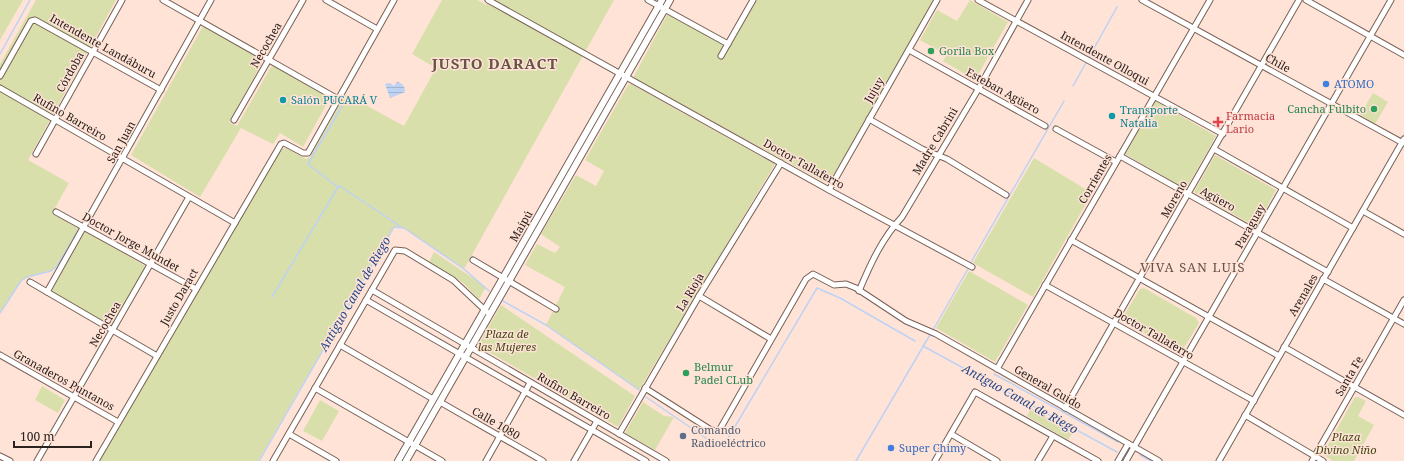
<svg xmlns="http://www.w3.org/2000/svg" width="1404" height="461" font-family="'Noto Serif',serif">
<style>
.green{fill:#d9dfab}
.water{fill:url(#water-rules)}
.lines{fill:none;stroke-linecap:round;stroke-linejoin:round}
.stream{stroke:#bed2f4;stroke-width:1.5}
.minor-casing{stroke:#776055;stroke-width:7}
.tertiary-casing{stroke:#776055;stroke-width:8}
.minor{stroke:#fff;stroke-width:5}
.tertiary{stroke:#fff;stroke-width:6}
.leisure-dot{fill:#2e9e5b;stroke:#ffe3d7;stroke-width:1.5}
.shop-dot{fill:#3f7fe0;stroke:#ffe3d7;stroke-width:1.5}
.culture-dot{fill:#0f9aa8;stroke:#ffe3d7;stroke-width:1.5}
.health-dot{fill:#e0444e;stroke:#ffe3d7;stroke-width:1.5}
.service-dot{fill:#5c6f8a;stroke:#ffe3d7;stroke-width:1.5}
.labels{text-anchor:middle;stroke-width:3;stroke-linejoin:round;paint-order:stroke}
.street-label{font-size:11px;fill:#2b211d;stroke:#ffe3d7}
.leisure-label{font-size:11px;fill:#27864d;stroke:#ffe3d7;text-anchor:start}
.shop-label{font-size:11px;fill:#366cbe;stroke:#ffe3d7;text-anchor:start}
.culture-label{font-size:11px;fill:#0d838f;stroke:#ffe3d7;text-anchor:start}
.health-label{font-size:11px;fill:#be3a42;stroke:#ffe3d7;text-anchor:start}
.park-label{font-size:11px;font-style:italic;fill:#434614;stroke:#ffe3d7}
.service-label{font-size:11px;fill:#4e5e75;stroke:#ffe3d7;text-anchor:start}
.water-label{font-size:12px;font-style:italic;fill:#234889;stroke:#ffe3d7}
.quarter-label{font-size:13px;letter-spacing:1px;fill:#695248;stroke:#ffe3d7}
.district-label{font-size:15px;font-weight:bold;letter-spacing:1px;fill:#695248;stroke:#ffe3d7}
</style>
<defs>
<pattern id="water-rules" width="6" height="5" patternUnits="userSpaceOnUse"><rect width="6" height="5" fill="#bed2f4"/><path d="M0 2.5h6" fill="none" stroke="#a3b4d1"/></pattern>
</defs>
<rect width="100%" height="100%" fill="#ffe3d7"/>
<g class="green">
<path d="M0,0H23L0,40Z"/>
<path d="M36,0H116L28,160L69,183L52,213L79,229L57,266L51,271L27,277L21,281L0,313V64Z"/>
<path d="M442,0H477L486,5L489,0H614L464,269L404,228L394,227L258,461H99L281,149L286,148L306,159L310,157L345,95L349,96L404,126L436,68L412,54Z"/>
<path d="M757,0H935L830,181L826,183L633,78L668,13L729,47Z"/>
<path d="M970,0L1008,22L975,80L943,61L947,55L920,40L937,10L957,21Z"/>
<path d="M203,26L261,59L262,63L229,122L237,126L271,67L274,66L330,98L303,147L280,133L273,144L241,128L200,197L131,155Z"/>
<path d="M631,84L775,164L639,390L546,325L565,287L525,265L537,244L555,253L560,247L541,234L576,175L596,186L604,171L585,160L628,85Z"/>
<path d="M1373,93L1388,102L1375,124L1360,115Z"/>
<path d="M1155,101L1216,136L1186,189L1125,154Z"/>
<path d="M1215,155L1276,190L1256,227L1194,192Z"/>
<path d="M1034,158L1092,193L1033,297L973,263Z"/>
<path d="M85,231L147,267L112,328L51,292Z"/>
<path d="M434,252L486,287L479,299L462,282L429,262Z"/>
<path d="M969,271L1028,305L995,362L936,328Z"/>
<path d="M1144,288L1196,318L1199,323L1182,351L1177,352L1125,322L1123,317L1140,289Z"/>
<path d="M501,305L635,396L618,427L482,348L479,344Z"/>
<path d="M42,386L65,400L58,413L35,400Z"/>
<path d="M1355,397H1358L1366,401L1358,416L1374,425L1354,461H1333L1324,455V452Z"/>
<path d="M320,400L339,411L322,441L303,431Z"/>
<path d="M643,402L664,416L674,417L655,450L625,433Z"/>
<path d="M1031,408L1073,432L1068,440L1027,416Z"/>
</g>
<path class="water" d="M397,82C403,83 405,87 405,92L390,98L385,84L390,83L394,86Z"/>
<g class="lines">
<g class="stream">
<path d="M0,54L30,0"/>
<path d="M1073,86L1117,7"/>
<path d="M342,106L308,164L338,187L340,186L400,226"/>
<path d="M970,264L1064,101"/>
<path d="M272,297L338,187"/>
<path d="M503,301L546,325L639,390"/>
<path d="M0,313L21,281L27,277L51,271L57,266L79,229"/>
<path d="M933,330L969,267"/>
<path d="M472,339L485,316"/>
<path d="M923,346L1117,452"/>
<path d="M994,374L1118,442"/>
<path d="M646,397L710,441L716,445H724L817,288L840,298L915,341"/>
<path d="M416,436L457,364"/>
<path d="M1140,455L1151,461"/>
<path d="M259,461L394,227L404,228L464,269L489,291"/>
<path d="M402,461L408,451"/>
<path d="M856,461L931,333"/>
<path d="M1122,461L1129,449"/>
</g>
<defs>
<g id="minor">
<path d="M163,0L338,99"/>
<path d="M326,0L377,29"/>
<path d="M488,0L829,190L972,267"/>
<path d="M648,0L728,44"/>
<path d="M978,0L1223,134"/>
<path d="M1142,0L1403,143"/>
<path d="M1306,0L1404,55"/>
<path d="M909,50L1045,126"/>
<path d="M721,56L753,0"/>
<path d="M0,76L31,21L35,20L161,90"/>
<path d="M0,88L235,223"/>
<path d="M869,119L922,149L947,159L1006,195"/>
<path d="M234,120L303,0"/>
<path d="M1056,129L1116,162"/>
<path d="M1214,149L1353,228"/>
<path d="M36,154L122,0"/>
<path d="M1120,156L1328,272"/>
<path d="M829,190L937,0"/>
<path d="M1363,211L1404,234"/>
<path d="M56,212L196,289"/>
<path d="M1071,240L1279,356"/>
<path d="M473,260L556,309"/>
<path d="M1323,279L1404,324"/>
<path d="M30,282L157,356"/>
<path d="M1045,285L1254,401"/>
<path d="M372,290L666,461"/>
<path d="M859,291C870,265 882,238 902,217L979,88L1028,0"/>
<path d="M47,292L211,0"/>
<path d="M699,296L771,339"/>
<path d="M366,300L646,461"/>
<path d="M340,345L433,399"/>
<path d="M1284,347L1404,415"/>
<path d="M0,355L118,422"/>
<path d="M997,369L1210,0"/>
<path d="M315,388L442,461"/>
<path d="M645,388L711,430L717,431L720,429L806,279L813,274L834,285L846,284L856,288L906,321L936,334L1159,461"/>
<path d="M440,402L543,461"/>
<path d="M1065,408L1299,0"/>
<path d="M1245,415L1323,461"/>
<path d="M289,434L336,461"/>
<path d="M619,434L699,296L781,163"/>
<path d="M951,434L997,461"/>
<path d="M0,456L10,461"/>
<path d="M37,461L189,197"/>
<path d="M96,461L281,144L284,143L303,153H308L394,0"/>
<path d="M273,461L395,250L405,251L453,280L487,312"/>
<path d="M486,461L530,383"/>
<path d="M574,461L597,421"/>
<path d="M935,461L975,392L1098,461"/>
<path d="M1038,461L1053,436"/>
<path d="M1118,461L1128,444"/>
<path d="M1126,461L1391,0"/>
<path d="M1219,461L1404,139"/>
<path d="M1312,461L1404,300"/>
</g>
<g id="tertiary">
<path d="M398,461L662,0"/>
<path d="M406,461L670,0"/>
</g>
</defs>
<use href="#minor" class="minor-casing"/>
<use href="#tertiary" class="tertiary-casing"/>
<use href="#minor" class="minor"/>
<use href="#tertiary" class="tertiary"/>
</g>
<g class="leisure-dot">
<circle cx="931" cy="51" r="4"/>
<circle cx="1374" cy="109" r="4"/>
<circle cx="686" cy="373" r="4"/>
</g>
<g class="shop-dot">
<circle cx="1326" cy="84" r="4"/>
<circle cx="891" cy="448" r="4"/>
</g>
<g class="culture-dot">
<circle cx="283" cy="100" r="4"/>
<circle cx="1112" cy="116" r="4"/>
</g>
<path class="health-dot" d="M1216 116h4v4h4v4h-4v4h-4v-4h-4v-4h4z"/>
<circle class="service-dot" cx="683" cy="436" r="4"/>
<g class="labels">
<g class="street-label">
<text transform="translate(266 45) rotate(-60)" y="4">Necochea</text>
<text transform="translate(103 46) rotate(29)" y="4">Intendente Landáburu</text>
<text transform="translate(1105 58) rotate(29)" y="4">Intendente Olloqui</text>
<text transform="translate(1278 63) rotate(29)" y="4">Chile</text>
<text transform="translate(70 72) rotate(-61)" y="4">Córdoba</text>
<text transform="translate(874 90) rotate(-60)" y="4">Jujuy</text>
<text transform="translate(1003 91) rotate(29)" y="4">Esteban Agüero</text>
<text transform="translate(70 117) rotate(30)" y="4">Rufino Barreiro</text>
<text transform="translate(935 141) rotate(-59)" y="4">Madre Cabrini</text>
<text transform="translate(121 142) rotate(-61)" y="4">San Juan</text>
<text transform="translate(804 164) rotate(29)" y="4">Doctor Tallaferro</text>
<text transform="translate(1095 179) rotate(-60)" y="4">Corrientes</text>
<text transform="translate(1174 199) rotate(-60)" y="4">Moreno</text>
<text transform="translate(1218 199) rotate(29)" y="4">Agüero</text>
<text transform="translate(521 226) rotate(-60)" y="4">Maipú</text>
<text transform="translate(1250 226) rotate(-60)" y="4">Paraguay</text>
<text transform="translate(131 242) rotate(29)" y="4">Doctor Jorge Mundet</text>
<text transform="translate(690 292) rotate(-59)" y="4">La Rioja</text>
<text transform="translate(1303 295) rotate(-60)" y="4">Arenales</text>
<text transform="translate(179 297) rotate(-60)" y="4">Justo Daract</text>
<text transform="translate(105 324) rotate(-60)" y="4">Necochea</text>
<text transform="translate(1154 334) rotate(30)" y="4">Doctor Tallaferro</text>
<text transform="translate(1349 376) rotate(-60)" y="4">Santa Fe</text>
<text transform="translate(64 380) rotate(29)" y="4">Granaderos Puntanos</text>
<text transform="translate(1048 387) rotate(30)" y="4">General Guido</text>
<text transform="translate(574 396) rotate(30)" y="4">Rufino Barreiro</text>
<text transform="translate(496 423) rotate(30)" y="4">Calle 1080</text>
</g>
<g class="leisure-label">
<text x="939" y="55">Gorila Box</text>
<text x="1366" y="113" text-anchor="end">Cancha Fulbito</text>
<text x="694" y="371">Belmur<tspan x="694" dy="13">Padel CLub</tspan></text>
</g>
<g class="shop-label">
<text x="1334" y="88">ATOMO</text>
<text x="899" y="452">Super Chimy</text>
</g>
<g class="culture-label">
<text x="291" y="104">Salón PUCARÁ V</text>
<text x="1120" y="114">Transporte<tspan x="1120" dy="13">Natalia</tspan></text>
</g>
<g class="health-label">
<text x="1226" y="120">Farmacia<tspan x="1226" dy="13">Lario</tspan></text>
</g>
<g class="park-label">
<text x="507" y="338">Plaza de<tspan x="507" dy="13">las Mujeres</tspan></text>
<text x="1346" y="441">Plaza<tspan x="1346" dy="13">Divino Niño</tspan></text>
</g>
<g class="service-label">
<text x="691" y="434">Comando<tspan x="691" dy="13">Radioeléctrico</tspan></text>
</g>
<g class="water-label">
<text transform="translate(355 294) rotate(-60)" y="4">Antiguo Canal de Riego</text>
<text transform="translate(1020 399) rotate(29)" y="4">Antiguo Canal de Riego</text>
</g>
<g class="quarter-label">
<text x="1193" y="272">VIVA SAN LUIS</text>
</g>
<g class="district-label">
<text x="495" y="69">JUSTO DARACT</text>
</g>
</g>
<path d="M14 441v6h77v-6" fill="none" stroke="#2b211d" stroke-width="2"/>
<text x="20" y="441" font-size="12" fill="#2b211d" stroke="#ffe3d7" stroke-width="3" paint-order="stroke">100 m</text>
</svg>
